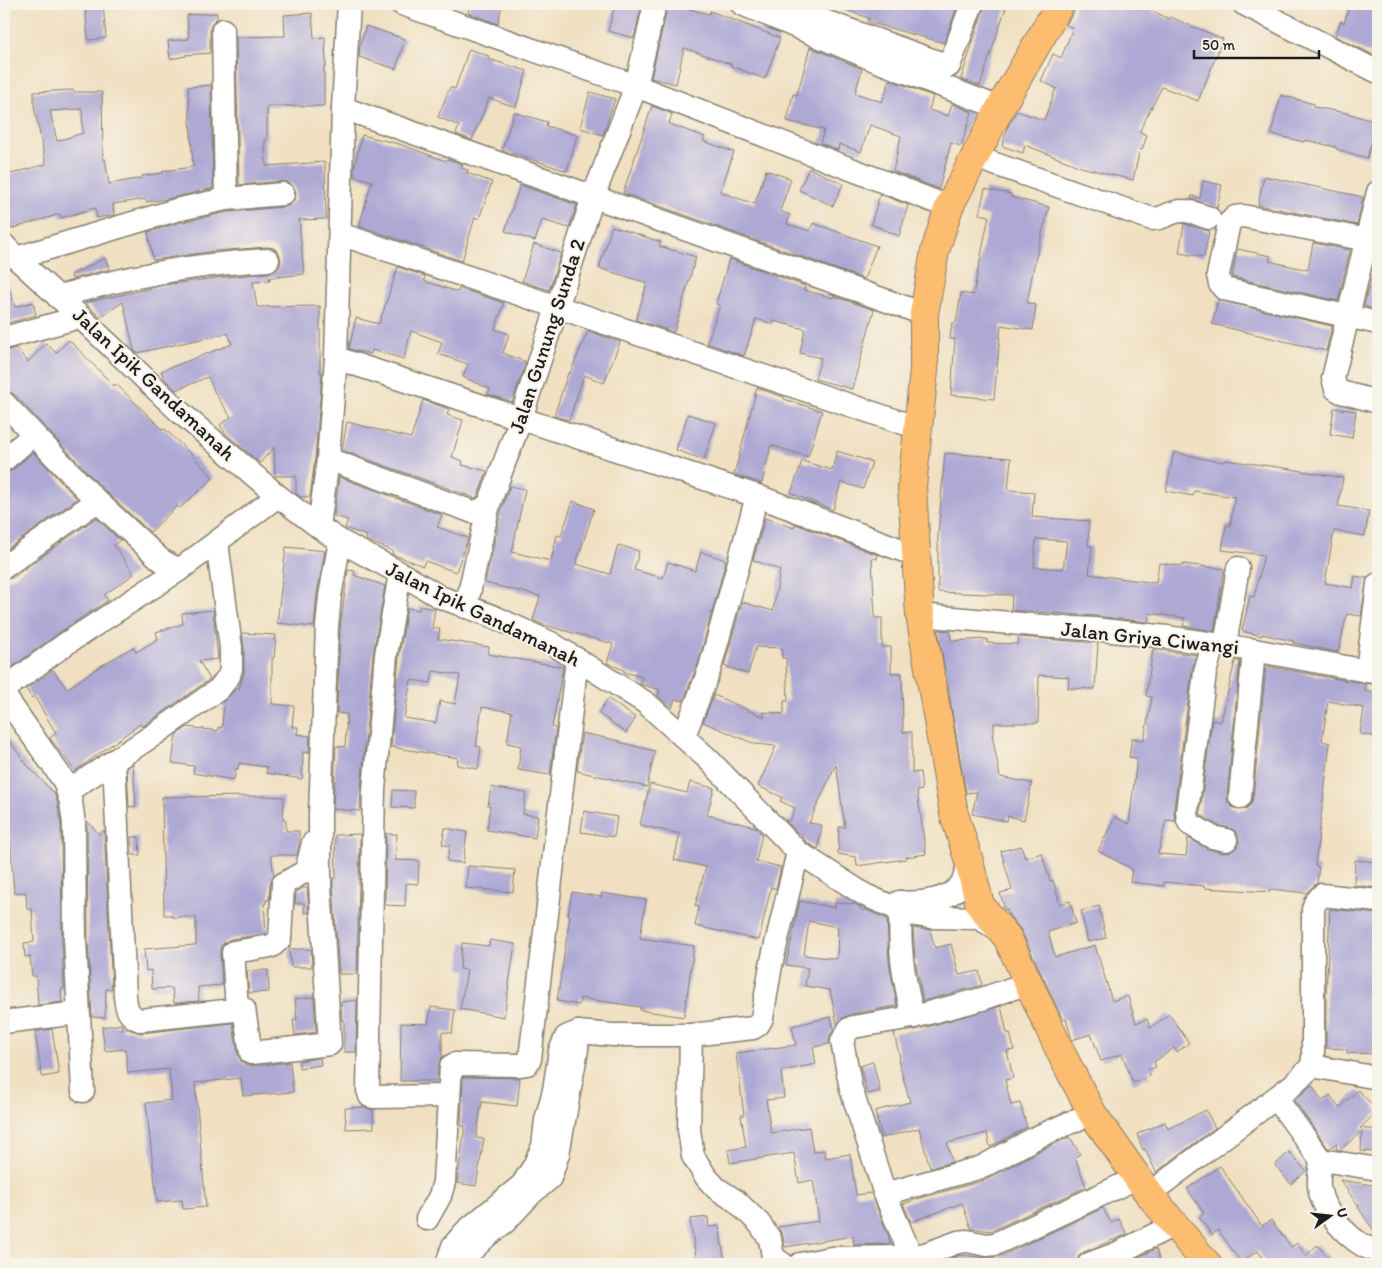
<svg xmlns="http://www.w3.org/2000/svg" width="1382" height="1268" font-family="Itim,sans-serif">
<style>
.building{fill:#ada8d4;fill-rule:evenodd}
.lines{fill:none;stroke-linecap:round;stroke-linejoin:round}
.minor-casing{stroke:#867e6e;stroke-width:25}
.major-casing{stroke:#867e6e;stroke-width:30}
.minor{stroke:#fff;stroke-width:22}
.major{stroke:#fcbd6f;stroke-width:28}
.labels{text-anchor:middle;stroke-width:4;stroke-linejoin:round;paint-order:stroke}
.street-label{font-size:21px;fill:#1c1c1c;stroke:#f7f3e8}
</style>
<rect width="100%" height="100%" fill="#f7f3e8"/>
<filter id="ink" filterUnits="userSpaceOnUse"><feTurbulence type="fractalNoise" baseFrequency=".02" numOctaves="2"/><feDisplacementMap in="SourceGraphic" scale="10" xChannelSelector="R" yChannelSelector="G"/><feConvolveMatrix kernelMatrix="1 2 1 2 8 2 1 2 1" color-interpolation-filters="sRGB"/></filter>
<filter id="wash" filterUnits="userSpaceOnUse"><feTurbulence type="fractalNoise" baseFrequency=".0096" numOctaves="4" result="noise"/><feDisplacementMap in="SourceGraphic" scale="20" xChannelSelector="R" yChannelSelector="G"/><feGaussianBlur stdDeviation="1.12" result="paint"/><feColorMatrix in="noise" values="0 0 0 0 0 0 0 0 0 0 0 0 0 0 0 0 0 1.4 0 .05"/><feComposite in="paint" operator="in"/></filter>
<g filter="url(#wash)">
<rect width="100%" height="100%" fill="#f0e0c1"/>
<g id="blocks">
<g class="building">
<path d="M85,4H103L106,38L88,40Z"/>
<path d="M470,4H502L498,24L468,13Z"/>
<path d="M615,4H642L634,38L608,31Z"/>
<path d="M668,4L709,14L710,11L780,38L765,79L731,66V64L684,48L676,84L651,78Z"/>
<path d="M834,4H958L944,43L868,22L869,18L834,6Z"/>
<path d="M985,4H1007L980,86L961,79Z"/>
<path d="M1076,4H1138L1169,19L1170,17L1223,39L1198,101L1162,87L1139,132L1147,135L1142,150L1140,149L1133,180L1081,167L1025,145L1023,153L1002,146L1008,126L1017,111L1044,120L1056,88L1041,81L1053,54L1061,58L1073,28L1066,25L1074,12Z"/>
<path d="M1350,4H1378V57L1335,36L1341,21L1344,23Z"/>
<path d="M217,13V18L212,23L210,30V53L185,55L186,56L170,59L168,41L189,39L187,15Z"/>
<path d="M312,13L314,38L325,37L326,67H324V106H267V139H265L266,166L325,162L326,219L299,220L304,274L269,278L270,281L253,282L257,307L320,306V373H322L315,458L310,497H301L296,493V476H275L274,447L260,463L226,434L220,425L231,417L215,393L208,377L176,390L164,378L161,371L232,344L228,333L137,353L134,350L123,302L100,317L85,303L164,285L216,278L269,273L275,271L280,266L281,260L279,253L274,248L267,247L214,251L153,260L148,232L179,223L228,212L284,207L290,205L295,200L296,193L294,187L288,182L282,181L239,185L236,37L285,36L284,15Z"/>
<path d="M366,26L405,39L396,69L359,57L360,45Z"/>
<path d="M810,47L862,69L855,93L882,102L890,80L933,96L929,110L948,116L952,104L972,112L961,146L951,143L939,189L893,171L901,136L870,125L861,152L839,144L838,150L820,143L824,130L787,121L793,94L797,95Z"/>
<path d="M469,49L489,56L488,59L527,71L516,107L489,98L472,140L456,134L459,126L438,117L450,87L455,89Z"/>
<path d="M211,85L213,188L167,199L146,202V199L113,204L114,215L97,218L95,208L61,218L60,214L4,231V176L46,164L34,106V92L73,90L74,92H102L103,159H105L109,184L142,178V176L163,173V171L193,167L188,87ZM82,109L83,133L57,141L50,111Z"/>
<path d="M590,92L615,99L603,135L580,128Z"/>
<path d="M1281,95L1314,104V107L1346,113L1377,122L1367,158L1336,149V147L1305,140L1304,142L1271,134Z"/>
<path d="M652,106L672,114L669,124L705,137L703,141L734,152L720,192L755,204L766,170L791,179L780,211L790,215L787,224L810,231L813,223L877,246L864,279L623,193Z"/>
<path d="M514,112L547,122L546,126L577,135L567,171L502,150Z"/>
<path d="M362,135L399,144L446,161L447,159L463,164L461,168L468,170L467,173L492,182L479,219L475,217L462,261L359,226L372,181L354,176V168Z"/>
<path d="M809,168L843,184L833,206L799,190Z"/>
<path d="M1264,176L1363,197L1357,225L1258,205Z"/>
<path d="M1203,181L1222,185L1217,208L1191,199L1192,196L1200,198Z"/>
<path d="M520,185L577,205L569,228L542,220L535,241L505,231Z"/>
<path d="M985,189L1011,194V197L1049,207L1034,265L1027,303L1036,305L1033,330L1001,325L994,399L951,395L955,339H950L952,323H956L961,293L973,295L989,216L979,214Z"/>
<path d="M880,194L908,205L899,236L871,224Z"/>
<path d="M1184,224L1209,231L1204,257L1179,253Z"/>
<path d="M612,226L661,242L659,246L696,257L674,332L636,320L647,283L599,268Z"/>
<path d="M1313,243L1350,250L1338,301L1232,277L1237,249L1271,256L1269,261L1308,270Z"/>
<path d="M534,244L561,253L549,290L522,281Z"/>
<path d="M105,258L110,269L72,279L71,275Z"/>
<path d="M729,259L805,286L804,290L833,298V296L874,310L852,389L815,379L821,358L800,353L805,329L774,321L773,324L756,319L744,356L707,343L720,305L716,304Z"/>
<path d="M398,267L425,276L424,281L458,292L459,288L504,303L495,329L509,334L503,353L526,362L512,402L488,394L490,389L463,377L468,364L438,354L442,342L411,331L404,359L372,350L371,354L349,349L356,318L379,324Z"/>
<path d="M1371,279L1378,281V310L1364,306Z"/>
<path d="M7,281L15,307L33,302L36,315L4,324V282Z"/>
<path d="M1218,300L1332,326L1326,351L1212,324Z"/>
<path d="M588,331L620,342L604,383L584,375L569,420L554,416L568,373H570Z"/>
<path d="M69,340L114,386L116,384L163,430L165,429L195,458L213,478L180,508L177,506L150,532L106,492L14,394L4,390V351L16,348L28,362L46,343L56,353Z"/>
<path d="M757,388L784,397V399L822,411L808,457L771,445L762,483L734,475Z"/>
<path d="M423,400L449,409L447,415L463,420L452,457L463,461L462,465L487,471L478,496L475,498L342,450L347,422L411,438Z"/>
<path d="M1334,408L1356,411L1352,438L1330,434Z"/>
<path d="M688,414L716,423L704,460L676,450Z"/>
<path d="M837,451L872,462L863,489L841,482L833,510L791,493L802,461L832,470Z"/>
<path d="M33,452L77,499L4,551V473L13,470Z"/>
<path d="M1174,452L1209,460L1225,462V460L1285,468L1343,478L1338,506L1369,511L1365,536L1334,531L1325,583L1353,588L1355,576L1367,578L1361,616L1347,614L1338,652L1293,643V641L1262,634V636L1242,631L1250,596L1254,597L1264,555L1222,550L1226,525L1230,526L1235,497L1194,491L1193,496L1166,491Z"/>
<path d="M945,453L1011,458L1008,490L1034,492L1032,517L1089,521L1088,546H1092L1089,574L1156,583L1159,563L1183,566V564L1224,569L1214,631L1183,626L1185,618L1149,613L1148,622L1095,616L1011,610L1012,595L938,592V534ZM1036,539L1067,541L1063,569L1034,567Z"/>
<path d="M339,477L442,515L437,527L468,538L456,572L425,561L423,566L397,556L392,554L393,551L366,540L367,536L345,528L348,520L334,516Z"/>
<path d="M510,486L525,489L512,552L551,561L557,535L561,536L573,501L594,509L576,564L610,574L618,545L639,551L634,570L663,578L668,562L695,571L701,552L726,560L698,664L683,701L675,699L672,708L658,696L660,690L640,684L642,677L624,672V670L607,663L613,644L544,625L533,620L540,596L485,583L502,508Z"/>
<path d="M96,518L120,540L114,545L134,574L104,595L108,600L60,632L11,668L4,655V640L11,635L4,624V580L12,578Z"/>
<path d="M765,518L794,528L795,524L878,555L877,559L872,558L875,618H882V647H891V673H902L903,732H912V773L920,772L922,790L917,791L926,854L906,857V859L857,866L856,857L838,854L839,827H845L836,764L809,823L822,825L818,849L806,842L801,836L802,835L797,832L785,820L790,821L795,808L780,801L782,797L758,786L776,746L755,744L703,722L714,695L764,717V712L784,714V701H788L786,658H782V648L756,647L748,674L724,666L742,602L773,611L780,570L753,560Z"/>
<path d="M286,547L325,551L317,594L314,627L277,623Z"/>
<path d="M348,570L355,571L354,575L385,586L373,654L361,789L360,811L333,809L336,746L345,747L347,714L337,713L340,628Z"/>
<path d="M420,606L435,609L432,628L440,629L438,639L489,647L488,654L563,667L552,727L556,728L550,775L518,770L521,746L507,743L512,712L482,707L476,746L481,747L478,769L457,765L458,758L391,747L399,657L407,608L419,610ZM433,671L460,675L455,704L440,701L436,723L404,718L411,680L431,683Z"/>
<path d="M213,610L218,659L199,661L210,679L142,727L140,724L75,771L50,738L56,733L34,696L32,698L26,689L53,670L67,689L97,668L133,647L136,652L158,639L156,632L183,624L182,613Z"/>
<path d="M938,630L950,631L951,641L987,639V643L1018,644L1019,637L1098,643L1095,689L1068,688L1069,677L1039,675L1038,723H994V734H992L1000,777L1032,783L1024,820L1008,816L1007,821L972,814L977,792L966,793Z"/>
<path d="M242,633L276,635L274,658H272V704L294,706L292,727H298L297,734L310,736L309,753L303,752L302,779L266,773L267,767L239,763L238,769L236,768L234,780L193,773L194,766L172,763L176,735L188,727L218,731V727L222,728L224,701L236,689H239L244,673V648Z"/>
<path d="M1153,649L1196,655L1192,671L1174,809L1175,821L1166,820L1158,854L1186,856L1188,838L1206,848L1223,853L1230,852L1236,848L1239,843V836L1234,830L1217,825L1201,815L1200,811L1212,720L1221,722L1235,661H1240L1227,796L1228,803L1232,807L1238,810L1246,809L1251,804L1253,798L1266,666L1365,684V691L1378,693V737L1360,734L1364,708L1328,701L1322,741L1330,743L1315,866L1319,867L1317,883L1306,893L1270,889V892L1204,888V886L1164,882V886L1130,882L1132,869L1098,851L1115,817L1129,824L1137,758L1129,757L1132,738L1144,740L1152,697L1146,696Z"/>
<path d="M608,699L636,718L626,733L598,713Z"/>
<path d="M582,733L620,741L619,742L655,751L647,787L577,771Z"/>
<path d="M4,734L28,766L54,793L58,805L61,825L62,940L64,989H61L62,1002L38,1005L36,976H32L30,956L25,957L24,943L34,942L32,909H27L26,892L14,893L11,847L4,806Z"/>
<path d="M133,764L136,806L129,807L127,768Z"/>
<path d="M690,782L714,788L707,815L755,827L762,834L756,861L781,867L776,889L771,887L759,940L695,926L699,907L695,906L706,867L674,860L680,834L640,825L650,784L687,793Z"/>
<path d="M491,787L526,793L523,814L538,816L535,838L487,830L490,806H488Z"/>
<path d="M393,790L414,791V808L392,807Z"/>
<path d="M265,796L284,797L283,820H286V831H299V845L297,855H271L274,875L270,883L269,900H266V903L264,904L266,934L231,939L225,942L221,946L220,952L222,985L198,987L199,1001L174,1003L172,988L152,989L151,970L146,971L144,949L196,945V917H172V915H164L162,797Z"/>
<path d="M584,811L617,817L614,837L581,832Z"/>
<path d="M87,821L99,834L104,830L112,989H106L105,1018L92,1017L88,940Z"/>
<path d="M445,828L467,832L463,863L447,861L450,846L442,844Z"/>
<path d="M360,834L357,974H339L333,885V878H336L335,835Z"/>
<path d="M386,834H397L395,860L419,861L418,884L406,883L405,906L385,905Z"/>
<path d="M131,837H139L140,855H132Z"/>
<path d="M1021,846L1025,858L1042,853L1050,881L1053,880L1060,904L1070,901L1076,923L1048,932L1055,957L1095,945L1112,1001L1128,996L1136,1023L1147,1019L1150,1028L1169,1014L1189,1043L1177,1052L1174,1048L1154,1062L1156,1067L1148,1070L1150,1076L1133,1083L1122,1054L1101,1061L1091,1034L1072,1040L1066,1019L1063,1020L1021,930L1008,914L1007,909L1005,910L1000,893L1012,890L1001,851Z"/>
<path d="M1355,860L1377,862L1376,878H1378V888L1354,885Z"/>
<path d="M468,866L515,870L513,892L466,888Z"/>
<path d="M303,888H307L309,913H304V903H295L296,892Z"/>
<path d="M572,892L601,897L602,893L646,900L640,938L694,946L684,1017L640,1010L641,1007L580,998L579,1005L557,1001L570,916H568Z"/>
<path d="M800,901L835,908V903L855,904L861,908V910H866L887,919L889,962L897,1006L851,1014L843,1018L837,1024L830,990L805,986L808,968L786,965ZM809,921L838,927L837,959L804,955Z"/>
<path d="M1099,906L1106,938L1088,942L1081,911Z"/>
<path d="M1330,909L1378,914V1054L1347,1053V1049L1326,1048V997Z"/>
<path d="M913,928L930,930L935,948L951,944L959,975L979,971L982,985L923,1001L915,959Z"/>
<path d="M490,940L515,944L504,1017L460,1009L467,970L460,969L462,943L489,946Z"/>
<path d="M289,949H311L312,967H291Z"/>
<path d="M268,970L269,992L249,993L247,971Z"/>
<path d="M314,997L316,1032L295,1035L293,1020H297L295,999Z"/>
<path d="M357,1000L356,1052H344V1020L342,1021L341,1002Z"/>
<path d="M1001,1006L1007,1033H1010L1014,1050L1007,1051L1013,1078L1005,1080L1011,1105L1020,1103L1027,1127L990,1147L987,1133L947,1143L952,1162L930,1168L919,1128L882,1138L875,1111L910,1102L898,1059L900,1058L894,1033L916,1030Z"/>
<path d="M431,1007L455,1010L452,1033L442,1032V1057L438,1065L437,1081H400L401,1023L428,1024Z"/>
<path d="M831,1017L834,1029L830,1035L829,1044L813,1047L816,1064L781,1071L784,1098L766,1100L771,1133L809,1127L813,1152L824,1150L825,1158L850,1154L856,1195L871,1193L889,1237L890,1244L854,1245L853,1236L785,1247L783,1236L778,1227L819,1221L813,1180L799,1183L794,1153L730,1163L728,1150L746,1147L741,1115H744L736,1053L796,1045L792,1026Z"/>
<path d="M233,1023L238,1055L241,1061L246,1065L252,1066L290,1062L293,1092L243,1096L241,1078L195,1083L206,1207L183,1209L182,1200L157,1202L146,1103L172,1100L169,1069L128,1073L125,1049L105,1051L102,1027L122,1024V1030L128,1029L141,1033Z"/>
<path d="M52,1029L59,1074L42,1077L35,1032Z"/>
<path d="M320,1058L321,1065L299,1068V1061Z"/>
<path d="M873,1062L880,1091L867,1094L860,1066Z"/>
<path d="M463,1077L520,1078L517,1106L482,1102L476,1138L484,1139L476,1186L457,1183L465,1126H461Z"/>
<path d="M1312,1085L1322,1101L1330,1095L1339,1108L1358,1090L1378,1111L1360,1128L1378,1130V1152L1361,1151L1362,1131L1340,1150L1336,1149L1337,1142L1331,1148H1328L1294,1100Z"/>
<path d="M364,1107L373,1110L374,1128L346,1129L345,1108Z"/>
<path d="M1206,1110L1215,1128L1156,1172L1145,1149L1143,1150L1137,1134L1165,1122L1168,1129Z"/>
<path d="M1070,1137L1080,1154L1075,1157L1086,1187L991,1231L971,1228L962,1203L911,1222L903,1204L917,1199L986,1180L1041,1150Z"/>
<path d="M1289,1152L1306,1171L1291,1184L1275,1165Z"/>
<path d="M1220,1166L1262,1226L1271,1220L1291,1247L1297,1243L1306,1256L1317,1245L1335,1264H1267L1258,1251L1241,1262L1218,1230L1212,1235L1199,1217L1204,1213L1187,1189Z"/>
<path d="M1340,1180L1378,1186V1237L1358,1207L1359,1204H1357Z"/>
<path d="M1103,1208L1111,1223L1119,1219L1127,1234L1084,1252L1079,1256L1076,1264H954L952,1258L961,1255L988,1258L1001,1256Z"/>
<path d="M708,1217L709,1227L719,1226L725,1264H700L699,1257L696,1258L690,1219Z"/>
<path d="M1156,1249L1161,1264H1125Z"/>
</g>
</g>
</g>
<g filter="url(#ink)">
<use href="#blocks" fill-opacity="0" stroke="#867e6e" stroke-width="1"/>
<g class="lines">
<defs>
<g id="minor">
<path d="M402,4L636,86L949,207"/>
<path d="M742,4L882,63L1000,108"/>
<path d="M1244,4L1378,72"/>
<path d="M783,6L949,66L972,4"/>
<path d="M223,30L226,199"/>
<path d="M343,108L924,314"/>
<path d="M975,157L1152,219C1163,219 1166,214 1176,212C1187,209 1198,214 1209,218"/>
<path d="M1378,192L1333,378L1336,389L1341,392L1378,402"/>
<path d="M340,234L918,428"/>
<path d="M1378,242L1243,216L1235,217L1229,223L1218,275L1220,284L1224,289L1378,323"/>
<path d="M4,245L16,258L75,312L181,413L278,496L319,527L340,541L400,573L440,597L492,616L551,643L646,703L708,759L798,852L865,895L909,914L931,917L979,918L999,930"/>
<path d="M16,258L176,210L226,199L283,194"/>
<path d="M58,297C126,276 197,264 268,260"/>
<path d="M4,338L80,317"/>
<path d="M336,358L757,496L915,555"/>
<path d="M4,403L97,501L161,560L179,570"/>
<path d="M328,459L473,512L481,510L489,504"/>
<path d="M4,460L33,435"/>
<path d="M319,527L328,459L336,358L343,108L349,4"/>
<path d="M4,567L97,501"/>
<path d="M400,573L386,655L374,790L368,1090L370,1096L374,1097L449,1096"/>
<path d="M466,607L489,504L521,418L593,197L636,86L655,4"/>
<path d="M920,615L1054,627L1094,629L1167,637L1254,650L1378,673"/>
<path d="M1213,644L1205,673L1187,811L1188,820L1190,824L1212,837L1226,840"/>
<path d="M1225,645L1238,568"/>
<path d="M1367,671L1378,584"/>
<path d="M4,689L67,643L179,570L278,496"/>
<path d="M4,695L64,781L71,802L74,824L75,940L83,1091"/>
<path d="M684,736L710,668L757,496"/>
<path d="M114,761L125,996C126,1008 128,1016 140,1020L244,1009L251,1053L330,1044L320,885V814L327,627L330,596L340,541"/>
<path d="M68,791L155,734L219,689L229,676L231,669V648L217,542"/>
<path d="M1240,797L1254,650"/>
<path d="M899,902C917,904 954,901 963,881C967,874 967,866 968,858"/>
<path d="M901,902C898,945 903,976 913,1017"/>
<path d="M237,1009L233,952L272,946L280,939L283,884L306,871L313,843"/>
<path d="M4,1022L78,1013"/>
<path d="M691,1035L689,1130L693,1156L706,1177L716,1188L736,1201L759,1223L770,1239L773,1257L783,1264"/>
<path d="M1312,1066L1378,1078"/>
<path d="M1276,1098L1321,1160L1378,1169"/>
<path d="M1321,1160C1320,1171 1317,1182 1320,1192C1325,1215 1355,1247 1378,1251"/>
<path d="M885,1194L982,1167L1035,1138L1092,1113"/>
<path d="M1149,1194L1294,1084L1312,1066L1313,1057V909L1315,903L1322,895L1378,901"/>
<path d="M427,1219L440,1196L444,1182L451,1066L455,1064L521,1065L527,1064L530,1059L577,659"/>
<path d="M911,1256L885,1194L851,1089L842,1041L849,1029L853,1027L913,1017L982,999L1028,983"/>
<path d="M447,1264L453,1246L466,1231L522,1185L534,1166L543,1146L546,1120L554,1090L560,1051L566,1037L578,1032L613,1035H691L753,1028L758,1025L762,1018L771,965L798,852"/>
<path d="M464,1264L468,1254L488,1235L505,1222L532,1193L550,1178L558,1154L577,1049L578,1032"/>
<path d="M800,1264L831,1258L906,1257L925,1254L958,1242L967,1241L987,1245L995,1244L1137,1178"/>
<path d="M1089,1264L1118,1253L1174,1225"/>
</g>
<path id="major" d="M1060,4L1000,108L949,207L935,251L924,314V370L912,487L920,615L954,814L968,858L980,905L1007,937L1062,1055L1092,1113L1149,1194L1207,1264"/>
</defs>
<use href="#minor" class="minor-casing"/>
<use href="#major" class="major-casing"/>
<use href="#minor" class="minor"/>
<use href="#major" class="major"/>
</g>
</g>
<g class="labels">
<g class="street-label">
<text transform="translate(547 336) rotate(-72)" y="7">Jalan Gunung Sunda 2</text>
<text transform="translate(154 384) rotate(43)" y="7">Jalan Ipik Gandamanah</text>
<text transform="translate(483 614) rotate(26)" y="7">Jalan Ipik Gandamanah</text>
<text transform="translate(1150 638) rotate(6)" y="7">Jalan Griya Ciwangi</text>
</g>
</g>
<rect width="1382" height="1268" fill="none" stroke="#f7f3e8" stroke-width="20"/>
<g transform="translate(1330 1216) rotate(75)" stroke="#f7f3e8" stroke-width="4" paint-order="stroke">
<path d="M0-4L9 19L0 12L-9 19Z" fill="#1c1c1c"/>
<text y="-8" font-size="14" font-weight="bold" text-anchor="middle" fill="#1c1c1c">U</text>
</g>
<path d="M1194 50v8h125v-8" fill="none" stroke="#1c1c1c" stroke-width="2.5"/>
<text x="1202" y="50" font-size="15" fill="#1c1c1c" stroke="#f7f3e8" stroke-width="4" paint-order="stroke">50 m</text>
</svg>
